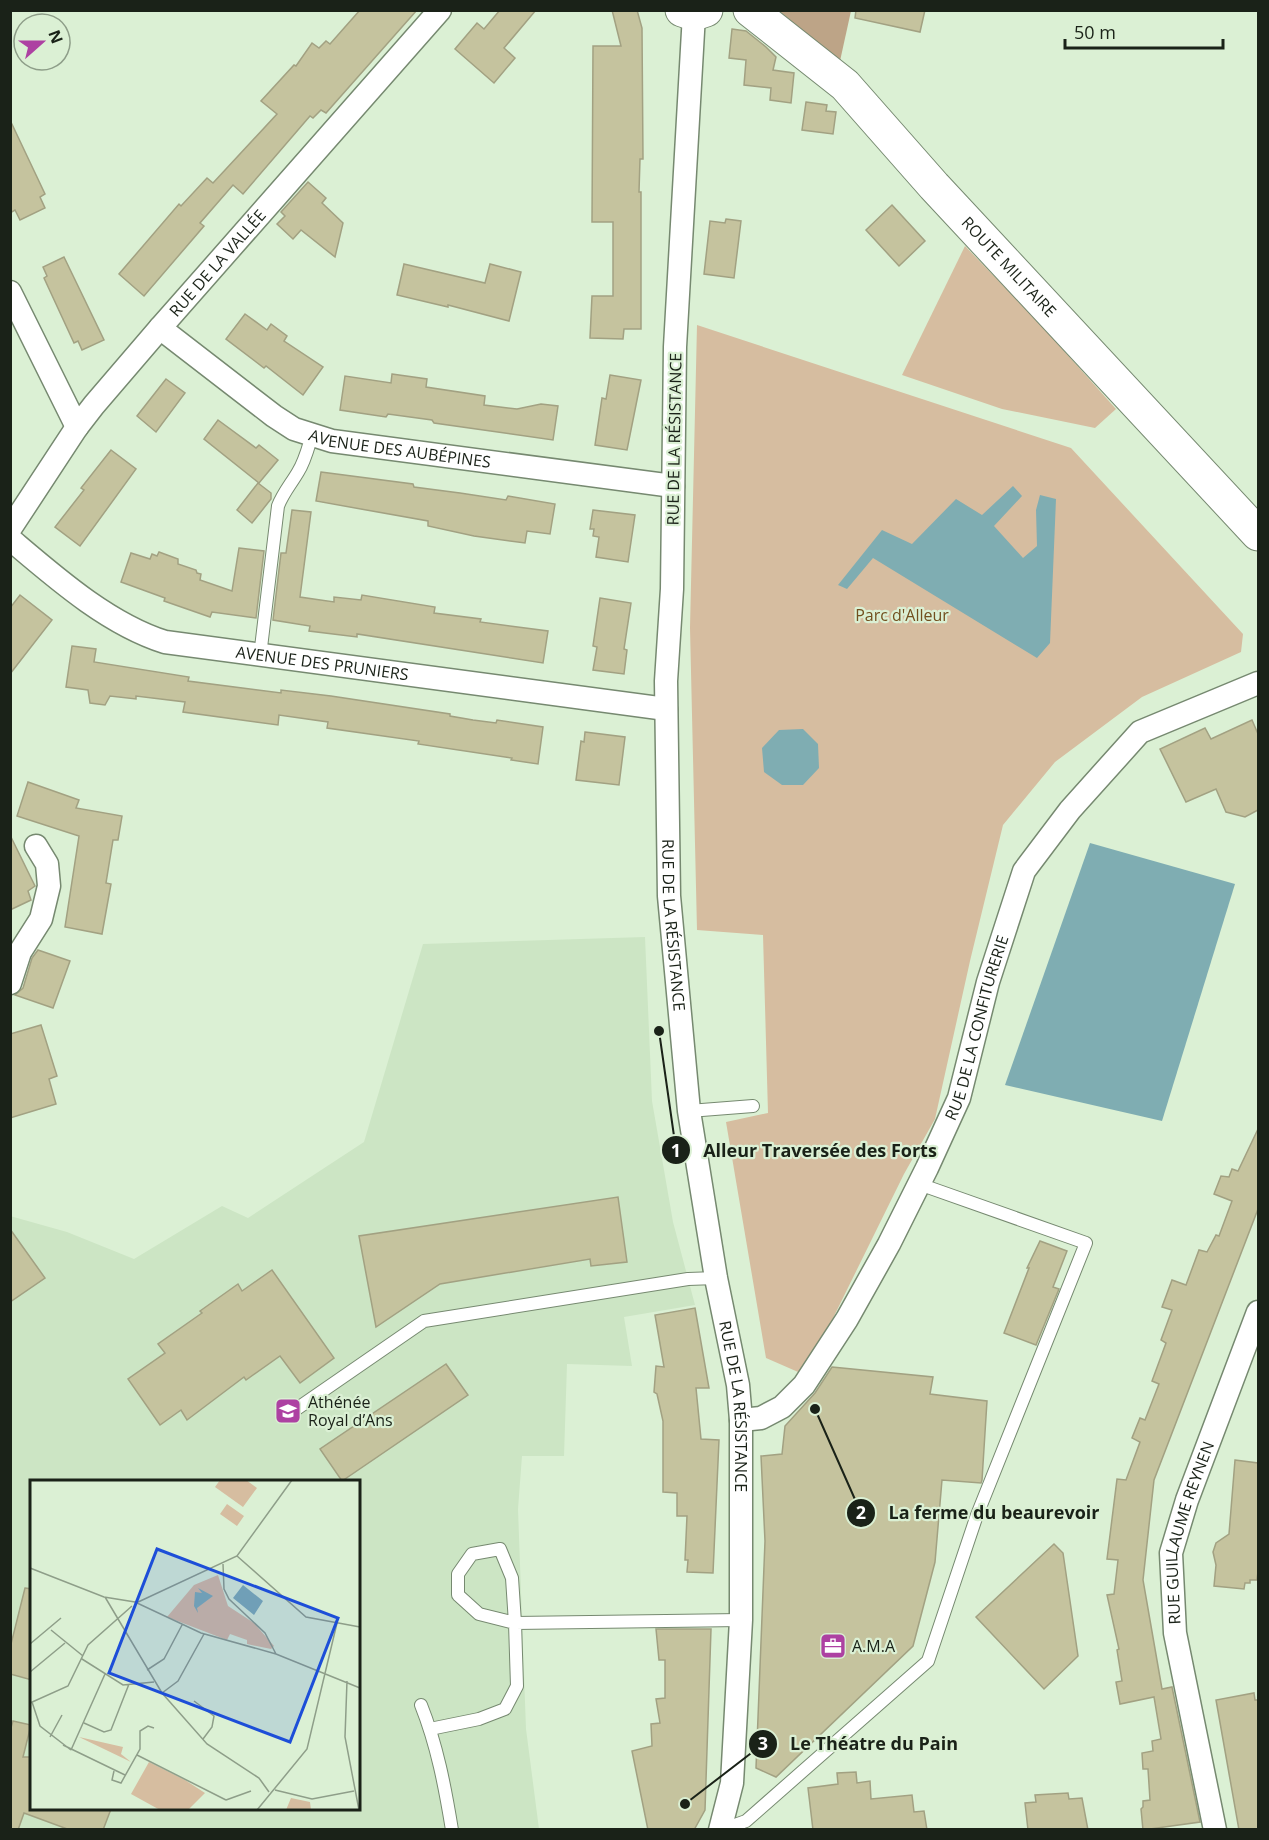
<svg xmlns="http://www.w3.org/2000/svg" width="1269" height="1840" font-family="'Open Sans',sans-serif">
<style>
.built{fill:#cce5c4;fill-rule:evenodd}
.green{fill:#d6bda0}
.forest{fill:#bda487}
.water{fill:#7fadb2}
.building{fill:#c5c39e;stroke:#a2a182;stroke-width:1.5}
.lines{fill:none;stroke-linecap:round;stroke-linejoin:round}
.lane-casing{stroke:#768970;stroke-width:14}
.street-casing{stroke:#768970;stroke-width:25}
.secondary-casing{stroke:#768970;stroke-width:35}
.lane{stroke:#fff;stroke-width:12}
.street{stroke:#fff;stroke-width:22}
.secondary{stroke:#fff;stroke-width:33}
.labels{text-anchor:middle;stroke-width:4.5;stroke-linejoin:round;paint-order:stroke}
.street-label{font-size:16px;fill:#1a2218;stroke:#dbf0d4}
.park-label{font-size:16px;fill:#724f1e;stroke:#dbf0d4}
.poi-label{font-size:16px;fill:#1a2218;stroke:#dbf0d4;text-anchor:start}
.inset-road{fill:none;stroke:#8e9e89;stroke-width:1.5}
.view{fill:#1d4ed8;fill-opacity:0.15;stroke:#1d4ed8;stroke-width:3}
.inset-edge{fill:none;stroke:#1a2218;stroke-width:3}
.leader{fill:none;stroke:#1a2218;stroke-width:2}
.callout-dot{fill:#1a2218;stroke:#dbf0d4;stroke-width:2}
.mark-label{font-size:18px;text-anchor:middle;font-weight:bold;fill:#fff}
.callout-label{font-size:18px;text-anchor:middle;font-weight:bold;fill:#1a2218;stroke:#dbf0d4;stroke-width:4.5;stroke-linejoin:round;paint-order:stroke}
</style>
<rect width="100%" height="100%" fill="#dbf0d4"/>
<path class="built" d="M645,937L652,1101L673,1222L695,1305L624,1317L632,1366L567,1364L564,1456H522L518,1509L526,1729L539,1829H11L10,1216L67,1232L134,1259L222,1206L248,1218L364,1142L423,944ZM32,1482H358V1808H32Z"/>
<g class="green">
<path d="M965,246L1040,324L1116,409L1095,428L1002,409L902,375Z"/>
<path d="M697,325L1071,448L1243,634L1241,652L1142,697L1055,762L1003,825L970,961L935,1119L904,1174L805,1375L766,1358L726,1122L768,1113L763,935L697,930L690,628Z"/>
</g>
<path class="forest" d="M770,11H851L840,61Z"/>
<g class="water">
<path d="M1013,486L1022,496L994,526L1023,558L1037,546L1036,510L1040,495L1056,499L1050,643L1037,658L873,558L847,589L838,585L882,530L912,544L956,499L982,515Z"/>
<path d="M803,729L818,744L819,768L803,785H782L764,772L762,748L779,730Z"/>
<path d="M1090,843L1235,884L1162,1121L1005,1085Z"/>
</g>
<g class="building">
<path d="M360,10H417L326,113L321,110L313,118L310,116L243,194L233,185L200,223L204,226L144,296L119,274L179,204L181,206L207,178L213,183L277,114L261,101L294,65L296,66L312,43L319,48L326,41L330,44Z"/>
<path d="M500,10H536L504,48L515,58L494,83L455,49L477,23L484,29Z"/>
<path d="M612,10H637L642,28L643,159H640L639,192H641V329H624L623,339L590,338L592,296H613V222H592L593,46H621Z"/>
<path d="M856,10H925L920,32L855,18Z"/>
<path d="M732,29L746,31L766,47L776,57L773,70L794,73L791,103L770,100L771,88L744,85L746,60L729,58Z"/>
<path d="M806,102L827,105L826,111L836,112L833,134L802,130Z"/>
<path d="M10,120L45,194L40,197L45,208L20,220L15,210L10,213Z"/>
<path d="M308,182L326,198L322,203L343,223L335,257L301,230L293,239L277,224L285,216L281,212Z"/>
<path d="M892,205L925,241L899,266L866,230Z"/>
<path d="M726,219L741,221L734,278L704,274L710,221L725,223Z"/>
<path d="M64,257L104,340L82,350L78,341L74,343L44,278L47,276L43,267Z"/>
<path d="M404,264L485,283L490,264L521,272L509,321L448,305V307L397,295Z"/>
<path d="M245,314L267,330L271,324L287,336L284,341L323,367L303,395L266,366L264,368L226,339Z"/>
<path d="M392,374L427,379L426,387L485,396L484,405L517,409L541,404L558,406L553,440L434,423L432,420L388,414L386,417L340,410L345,376L391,383Z"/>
<path d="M610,375L641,380L627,450L595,445L602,398L606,399Z"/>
<path d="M166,379L185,393L156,432L137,416Z"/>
<path d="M218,420L256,448L259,445L278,460L259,483L204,439Z"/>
<path d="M111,450L136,469L80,546L55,527L84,490L81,488Z"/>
<path d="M321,472L413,484L414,487L460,493L506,500L508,496L555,504L550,534L527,531L525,543L474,536L428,526V521L316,501Z"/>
<path d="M258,483L271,493V499L252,523L237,510Z"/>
<path d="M292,510L311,512L300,597L334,602V597L361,600L362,595L435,607L434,613L481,619L480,622L548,631L543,663L357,634V637L309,631L310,626L273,620L281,553H286Z"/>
<path d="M593,510L635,515L628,562L596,557L599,537L593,536L594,529H590Z"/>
<path d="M239,548L264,551L256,618L212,612L210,617L164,601L165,598L121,582L131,553L150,559L152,554L157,556L159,552L178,559V564L196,570L197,573L201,574L200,580L232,591Z"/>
<path d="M20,595L52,620L10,674V608Z"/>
<path d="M600,598L631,603L624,649L627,650L624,674L593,670L597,647L593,646Z"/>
<path d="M72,646L96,649L94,662L189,677L188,681L281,693V690L331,696L450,714V716L473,720L496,723L497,720L543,727L538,764L511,760L512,758L418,744L419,741L327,728L328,722L279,715L278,725L183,712L185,702L136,696V699L110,696L105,705L90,703L88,690L66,687Z"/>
<path d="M1252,720L1258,734V810L1245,817L1226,812L1216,789L1186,802L1160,749L1205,728L1211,739Z"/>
<path d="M585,732L625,737L619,785L576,780L581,741L584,742Z"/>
<path d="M28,782L79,800L76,808L122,816L118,840H113L106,883L111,884L102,934L65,927L79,836L17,816Z"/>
<path d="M10,835L35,886L28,891L31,900L10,910Z"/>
<path d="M38,950L70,961L53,1008L15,995L23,988L32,958Z"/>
<path d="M41,1025L57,1076L49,1079L56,1104L10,1118V1034Z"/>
<path d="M1258,1129V1209L1154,1480L1143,1580L1162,1689L1172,1687L1200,1822L1143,1830L1141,1809L1143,1807V1801L1150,1800L1148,1769H1143L1142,1753L1153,1751L1152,1741L1161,1739L1154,1697L1120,1704L1116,1682L1122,1681L1117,1650L1119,1649L1107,1595L1114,1594L1118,1560L1107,1559L1117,1479L1126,1480L1140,1442L1132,1438L1140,1418L1145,1420L1159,1384L1152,1381L1166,1343L1161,1340L1172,1310L1162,1307L1172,1280L1186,1285L1199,1250L1207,1252L1216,1235L1219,1236L1232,1201L1214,1194L1221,1176L1229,1177L1232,1169L1238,1171Z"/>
<path d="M618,1197L627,1262L591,1266L590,1259L440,1284L376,1327L359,1236Z"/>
<path d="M10,1229L45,1278L10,1302Z"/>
<path d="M1040,1241L1067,1251L1053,1287L1059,1289L1036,1345L1004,1333L1029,1268H1027Z"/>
<path d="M272,1270L334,1358L300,1383L280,1356L246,1380L244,1377L187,1420L181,1410L160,1425L128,1379L165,1353L158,1344L202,1313L200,1311L238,1284L242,1291Z"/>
<path d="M695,1308L709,1388H696L701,1439L719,1440L713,1573L687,1572L688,1560H685L687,1516H677V1493L663,1492V1421L657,1394L654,1392L656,1366L664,1367L655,1315Z"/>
<path d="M446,1364L468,1395L342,1481L320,1449Z"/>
<path d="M832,1367L933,1377L930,1394L987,1401L982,1480L981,1483L942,1480L935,1562L913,1646L776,1777L756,1768L765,1541L761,1456L782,1454L785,1426L815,1393Z"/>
<path d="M1235,1460L1258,1463V1571L1257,1580H1250V1583H1245L1244,1589L1214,1586L1216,1565L1213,1552L1216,1543L1229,1534Z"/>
<path d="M1054,1544L1063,1553L1078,1656L1044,1689L976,1617Z"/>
<path d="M25,1588L32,1589V1680L10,1674V1648Z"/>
<path d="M656,1629H711L705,1810L694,1830H648L632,1751L652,1746L651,1724L660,1723L656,1699L665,1698V1660H659Z"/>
<path d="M1254,1693L1255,1700H1258V1830H1239L1216,1700Z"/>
<path d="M13,1721L31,1725L23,1757H32V1809H111L103,1830H70L24,1813L18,1830H10V1731Z"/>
<path d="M856,1772L857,1783L870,1781L871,1799L912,1795L914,1812L924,1811L927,1830H813L808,1788L838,1784L837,1773Z"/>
<path d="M1068,1793L1069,1799L1082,1798L1088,1830H1028L1025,1803L1036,1802L1035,1795Z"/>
</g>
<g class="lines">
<defs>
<g id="lane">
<path d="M260,656L278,506C283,493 291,484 298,472C305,461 308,448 312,435"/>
<path d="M689,1111L753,1106"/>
<path d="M295,1410L424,1321L688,1279L716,1278"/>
<path d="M421,1705C437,1745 445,1787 452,1830"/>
<path d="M430,1729L479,1719L505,1709L517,1686L515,1623L512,1578L500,1549L472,1554L458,1574V1595L479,1614L515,1623L741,1620"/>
<path d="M721,1830L746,1821L928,1661L977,1515L1086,1243L919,1184"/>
</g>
<g id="street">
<path id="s1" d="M694,14L675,347L672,589L666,681L669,896L689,1111L716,1278L738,1385L741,1420V1620L732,1783L720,1830"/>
<path d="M10,292L77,427"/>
<path id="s2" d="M160,328L274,416L294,429L332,441L673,486"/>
<path id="s3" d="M10,529L77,427L94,405L160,328L440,10"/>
<path id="s4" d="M10,539C56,578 108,624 165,642L666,709"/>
<path d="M10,983L20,952L41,919L49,886L47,864L36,846"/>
<path id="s5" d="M741,1420L761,1418L782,1407L804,1385L847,1319L889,1244L927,1168L959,1098L988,982L1024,871L1070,810L1140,732L1258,683"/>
<path id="s6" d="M1215,1830L1175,1633L1171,1553L1187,1500L1258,1312"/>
</g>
<g id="secondary">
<path d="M682,10L694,14L706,10"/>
<path id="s7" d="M750,10L845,85L934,186L1258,534"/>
</g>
</defs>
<use href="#lane" class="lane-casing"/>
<use href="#street" class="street-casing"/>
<use href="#secondary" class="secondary-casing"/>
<use href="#lane" class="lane"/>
<use href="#street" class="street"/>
<use href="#secondary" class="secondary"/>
</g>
<defs>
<symbol id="school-square" viewBox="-11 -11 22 22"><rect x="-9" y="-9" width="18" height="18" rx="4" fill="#ad41a2" stroke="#dbf0d4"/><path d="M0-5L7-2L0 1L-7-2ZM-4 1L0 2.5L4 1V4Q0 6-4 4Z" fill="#fff"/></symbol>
<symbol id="office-square" viewBox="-11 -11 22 22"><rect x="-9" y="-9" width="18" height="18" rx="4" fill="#ad41a2" stroke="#dbf0d4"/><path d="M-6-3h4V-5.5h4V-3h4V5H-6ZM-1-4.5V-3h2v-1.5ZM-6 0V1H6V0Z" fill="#fff"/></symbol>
</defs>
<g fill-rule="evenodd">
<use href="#school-square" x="273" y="1396" width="30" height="30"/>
<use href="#office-square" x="818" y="1631" width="30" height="30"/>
</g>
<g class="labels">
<g class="street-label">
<text dy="6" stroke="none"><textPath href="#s3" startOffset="338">RUE DE LA VALLÉE</textPath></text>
<text dy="6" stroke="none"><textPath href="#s7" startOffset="366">ROUTE MILITAIRE</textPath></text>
<text transform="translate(674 439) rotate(-89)" y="6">RUE DE LA RÉSISTANCE</text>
<text dy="6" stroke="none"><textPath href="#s2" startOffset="276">AVENUE DES AUBÉPINES</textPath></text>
<text dy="6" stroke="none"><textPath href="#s4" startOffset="346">AVENUE DES PRUNIERS</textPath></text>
<text dy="6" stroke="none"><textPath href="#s1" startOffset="912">RUE DE LA RÉSISTANCE</textPath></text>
<text dy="6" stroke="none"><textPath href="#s5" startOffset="474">RUE DE LA CONFITURERIE</textPath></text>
<text dy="6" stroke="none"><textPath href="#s1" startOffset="1398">RUE DE LA RÉSISTANCE</textPath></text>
<text dy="6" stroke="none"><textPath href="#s6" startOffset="304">RUE GUILLAUME REYNEN</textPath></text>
</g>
<g class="park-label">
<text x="902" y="621">Parc d'Alleur</text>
</g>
<g class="poi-label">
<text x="308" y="1408">Athénée<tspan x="308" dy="18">Royal d’Ans</tspan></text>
<text x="852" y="1652">A.M.A</text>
</g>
</g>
<g transform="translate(30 1480)">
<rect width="330" height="330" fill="#dbf0d4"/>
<path d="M190,0H216L227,8L213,27L185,7ZM197,24L214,36L207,46L190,34ZM188,95L198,126L224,143L244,166L241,169L217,164V160L200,154L197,160L137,137L164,105ZM49,257L93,267L91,274L101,282ZM119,282L155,300L175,313L158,330H130L101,314ZM261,318L280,322L281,330H256Z" fill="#d6bda0"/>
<path d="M213,105L233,121L224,135L203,118ZM168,108L183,116L167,128L168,133L164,126L165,112L172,113Z" fill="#7fadb2"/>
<path class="inset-road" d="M207,76L276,137L330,147M193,84L194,109L199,119L235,153L246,174M0,88L74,117L105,122L171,153L246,174L330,208M75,117L132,213L177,264L229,298L239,312M106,123L207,76L262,0M21,150L53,176M0,164L31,138M52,179L93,205L124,202M117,190L134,179L152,145M0,192L35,163M317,201L315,257L329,330M132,213L148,201L174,154M164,221L184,236L182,247L173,259M2,222L10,246L41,270M0,223L38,206L58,165L102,126M54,243L74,252L81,250L99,204M20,257L32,235M33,265L95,295M41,270L75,194M107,275L196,320M84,291L82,300L91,303L110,269V251L118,246L124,248M245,310L282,319L324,311M196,320L221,311M227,330L277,269L307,143"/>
<path class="view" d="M127,69L308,138L260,262L79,193Z"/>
<rect width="330" height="330" class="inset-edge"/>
</g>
<path class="leader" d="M659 1031L676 1150M815 1409L861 1513M685 1804L763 1744"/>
<g class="callout-dot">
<circle cx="659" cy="1031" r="6"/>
<circle cx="815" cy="1409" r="6"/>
<circle cx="685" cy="1804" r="6"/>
<circle cx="676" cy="1150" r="15"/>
<circle cx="861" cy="1513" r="15"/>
<circle cx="763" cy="1744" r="15"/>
</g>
<g class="mark-label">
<text x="676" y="1157">1</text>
<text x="861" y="1519">2</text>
<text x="763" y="1750">3</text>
</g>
<g class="callout-label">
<text x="820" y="1157">Alleur Traversée des Forts</text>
<text x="994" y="1519">La ferme du beaurevoir</text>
<text x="874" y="1750">Le Théatre du Pain</text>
</g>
<rect width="1269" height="1840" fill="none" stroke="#1a2218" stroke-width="24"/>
<g transform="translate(42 42) rotate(69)"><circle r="28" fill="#dbf0d4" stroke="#8e9e89" stroke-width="1.5"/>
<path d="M0-4.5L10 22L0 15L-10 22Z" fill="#ad41a2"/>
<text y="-9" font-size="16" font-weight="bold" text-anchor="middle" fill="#1a2218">N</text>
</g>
<path d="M1065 39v9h158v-9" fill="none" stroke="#1a2218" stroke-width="3"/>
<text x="1074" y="39" font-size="18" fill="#1a2218" stroke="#dbf0d4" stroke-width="4.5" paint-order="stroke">50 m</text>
</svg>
